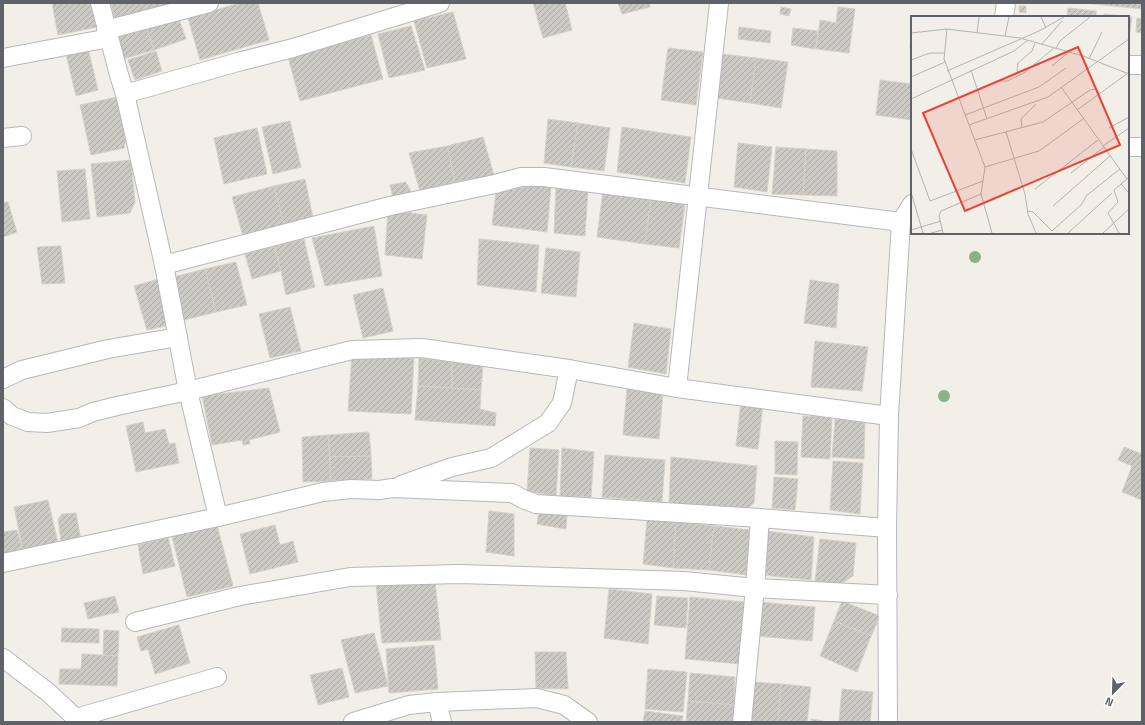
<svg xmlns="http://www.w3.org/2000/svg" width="1145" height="725" font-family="'Titillium Web',sans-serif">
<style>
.building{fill:url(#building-hatch);stroke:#d6d1c6}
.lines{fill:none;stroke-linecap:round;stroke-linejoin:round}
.street-casing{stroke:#b5b8bc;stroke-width:20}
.street{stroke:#fff;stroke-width:18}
.tree{fill:#89b387}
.inset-road{fill:none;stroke:#b3b3b1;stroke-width:1}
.view{fill:#ea4335;fill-opacity:0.15;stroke:#ea4335;stroke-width:2}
.inset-edge{fill:none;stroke:#5f6368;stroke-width:2}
</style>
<defs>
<pattern id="building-hatch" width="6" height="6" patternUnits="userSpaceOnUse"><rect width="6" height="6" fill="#cccac5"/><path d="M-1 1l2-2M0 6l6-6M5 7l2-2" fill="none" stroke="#a9a8a4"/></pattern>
</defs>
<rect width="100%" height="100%" fill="#f1efe8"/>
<g class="building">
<path d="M52,3H91L97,27L58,35Z"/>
<path d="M111,3H172V6L115,20Z"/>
<path d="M240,3H258L269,40L200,60L188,18Z"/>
<path d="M533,3H565L572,30L543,38Z"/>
<path d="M618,3H649L650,7L622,14Z"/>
<path d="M1085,3H1142V9Z"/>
<path d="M1019,6H1026V13L1019,12Z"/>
<path d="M781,7L791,9L789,16L780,14Z"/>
<path d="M838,7L855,9L849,53L816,49L820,20L836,23Z"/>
<path d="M1068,8L1096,11V17H1067Z"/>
<path d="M453,12L466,59L427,68L414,21Z"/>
<path d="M1104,14L1132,17L1130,32L1128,31V17H1104Z"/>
<path d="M1137,18L1142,19V33L1136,32Z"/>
<path d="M179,19L186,39L154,50L147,29Z"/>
<path d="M411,26L425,70L389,78L378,34Z"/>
<path d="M739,27L771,31L770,43L738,39Z"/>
<path d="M793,28L818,31L815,49L791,45Z"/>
<path d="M147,29L154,50L123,59L117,37Z"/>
<path d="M911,34H912V48H910Z"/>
<path d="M371,35L383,79L300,101L288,57Z"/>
<path d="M87,44L98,90L76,96L65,50Z"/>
<path d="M668,48L703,52L696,105L661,100Z"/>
<path d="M156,51L162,71L135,80L128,60Z"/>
<path d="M722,54L756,58L750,103L717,98Z"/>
<path d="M756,58L788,62L781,108L750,103Z"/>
<path d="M880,80L912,84V120L876,115Z"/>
<path d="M117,97L126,139L124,148L91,155L80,105Z"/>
<path d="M548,119L578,123L571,167L544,163Z"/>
<path d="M290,121L301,167L273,174L262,127Z"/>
<path d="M578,123L610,128L604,171L571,167Z"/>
<path d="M622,127L691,137L685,183L617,172Z"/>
<path d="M257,128L267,174L224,184L214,138Z"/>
<path d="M483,137L494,175L455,182L447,146Z"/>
<path d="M738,143L772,147L767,192L734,187Z"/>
<path d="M447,146L455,182L420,191L409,153Z"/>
<path d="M776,147L806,149L803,195L772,194Z"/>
<path d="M806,149L837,151V196L803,195Z"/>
<path d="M131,160L135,202L130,213L97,217L91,164Z"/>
<path d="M85,169L90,219L62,222L57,171Z"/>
<path d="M305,179L313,218L284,225L274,186Z"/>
<path d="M406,182L412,194L393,198L390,185Z"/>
<path d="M537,185L551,187L547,232L492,225L496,192Z"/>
<path d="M274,186L284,225L243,236L232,197Z"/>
<path d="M556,186L588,189L585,236L554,233Z"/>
<path d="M603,191L651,199L645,244L597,237Z"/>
<path d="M651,199L685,204L679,248L645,244Z"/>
<path d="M8,202L17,232L3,237V203Z"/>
<path d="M388,210L427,215L422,259L385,255Z"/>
<path d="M374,226L382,276L325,286L312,238Z"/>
<path d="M304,239L315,287L286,295L281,271L274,246Z"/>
<path d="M479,239L539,245L536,292L477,285Z"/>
<path d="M61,246L65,283L42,284L37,247Z"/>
<path d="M274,246L281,271L252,279L245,254Z"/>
<path d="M546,248L580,252L576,297L541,293Z"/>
<path d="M236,262L247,305L216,312L205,269Z"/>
<path d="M205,269L216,312L184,320L174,277Z"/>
<path d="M159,279L171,325L147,330L134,286Z"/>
<path d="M810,280L839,284L836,328L804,323Z"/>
<path d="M383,288L393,331L363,338L353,295Z"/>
<path d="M290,307L301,351L270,358L259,314Z"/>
<path d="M634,323L671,329L666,374L628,367Z"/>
<path d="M815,341L868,347L862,391L811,387Z"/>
<path d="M352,354L414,358L411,414L348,411Z"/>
<path d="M419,358L452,362V388L418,386Z"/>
<path d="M452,362L483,365L481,390L452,388Z"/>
<path d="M418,386L481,390L480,409L496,413L495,426L415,420Z"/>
<path d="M269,388L280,432L249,440L250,444L243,445L242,440L212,445L202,396Z"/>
<path d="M627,388L663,393L659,439L623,435Z"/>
<path d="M741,401L763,404L758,449L736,446Z"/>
<path d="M803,416L832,417L830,459L801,457Z"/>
<path d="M835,419L865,420L864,459L832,457Z"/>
<path d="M143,422L145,433L165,429L169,444L175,443L179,463L136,472L126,426Z"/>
<path d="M369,432L371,456L330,457L328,435Z"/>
<path d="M328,435L331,481L303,482L302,437Z"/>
<path d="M775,441L798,442L797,475L775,474Z"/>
<path d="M1124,447L1142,454V500L1122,492L1132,466L1118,460Z"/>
<path d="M530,448L559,450L556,496L527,491Z"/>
<path d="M562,448L594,452L591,497L560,496Z"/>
<path d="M605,455L665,460L662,502L602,497Z"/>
<path d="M371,456L372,479L331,481L330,457Z"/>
<path d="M671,457L757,466L754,503L746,510L669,503Z"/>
<path d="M833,461L863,463L860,514L830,510Z"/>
<path d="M774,477L798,479L795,510L772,508Z"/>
<path d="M48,500L58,543L23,550L14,507Z"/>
<path d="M489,511L514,514V556L486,552Z"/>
<path d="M539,511L567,515L566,529L537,524Z"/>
<path d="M76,513L81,540L61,542L58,519L62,514Z"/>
<path d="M647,520L676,522L673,568L643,564Z"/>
<path d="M676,522L714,526L709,570L673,568Z"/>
<path d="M217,525L233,586L187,597L172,536Z"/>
<path d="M275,525L280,545L293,541L298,562L250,574L240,534Z"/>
<path d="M714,526L750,530L747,575L709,570Z"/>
<path d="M17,530L23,550L3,555V532Z"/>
<path d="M766,531L814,537L811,580L762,575Z"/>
<path d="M168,537L175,566L143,574L138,545Z"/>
<path d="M820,539L856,543L853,576L841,584L815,581Z"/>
<path d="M435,581L441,640L382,643L376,584Z"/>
<path d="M609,589L652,594L648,644L604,638Z"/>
<path d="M115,596L119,612L88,619L84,603Z"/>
<path d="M657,596L688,598L686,628L654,625Z"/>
<path d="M690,597L744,602L740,664L685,659Z"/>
<path d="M842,601L880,616L871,636L834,621Z"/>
<path d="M759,602L815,607L812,641L756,636Z"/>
<path d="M834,621L871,636L857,672L820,656Z"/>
<path d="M179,625L190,663L155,674L148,649L141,651L137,637Z"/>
<path d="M62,628L99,629V643L61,642Z"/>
<path d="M104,630L119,631L118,656L103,655Z"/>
<path d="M374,633L388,686L355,693L341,640Z"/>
<path d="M434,645L438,689L389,693L386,649Z"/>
<path d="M535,652H566L568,689L536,688Z"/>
<path d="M82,654L118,656L117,686L59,684L60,669H81Z"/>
<path d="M342,668L349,697L318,705L310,675Z"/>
<path d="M648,669L687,672L683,712L645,709Z"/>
<path d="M690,673L735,677L734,705L688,701Z"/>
<path d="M753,682L781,684L778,722H750Z"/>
<path d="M781,684L811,687L807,722H778Z"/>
<path d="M842,689L873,692L870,722L839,721Z"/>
<path d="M688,701L734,705L733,722H686Z"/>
<path d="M645,711L683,716L682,722H643Z"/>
<path d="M811,719L823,721V722H811Z"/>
</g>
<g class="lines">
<defs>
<g id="street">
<path d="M100,3L119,75L125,94L164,265L188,391L218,517"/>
<path d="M1004,17L1006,3"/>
<path d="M106,30L209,3"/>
<path d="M3,58L109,38"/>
<path d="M1128,65H1142"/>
<path d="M125,94L238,62L293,48L440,3"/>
<path d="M3,138L22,136"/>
<path d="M1128,147H1142"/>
<path d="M164,265L390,206L495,184L521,177H544L901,222"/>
<path d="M3,379L22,370L108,349L178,337"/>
<path d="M677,388L719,3"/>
<path d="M3,408L12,416L28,422L47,423L79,418L93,412L117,406L188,391L352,350L422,348L569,369L677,388L889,416"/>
<path d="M401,485L452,467L491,458L548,423L562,403L569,369"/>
<path d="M3,563L218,517L323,492L351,489L379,490L393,488L512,493L523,499L536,504L760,518L887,528"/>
<path d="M135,622L240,596L350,577L459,574L684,581L755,588L888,595"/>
<path d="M3,658L49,693L80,722"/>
<path d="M437,702L442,722"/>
<path d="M76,718L217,677"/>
<path d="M353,722L409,705L437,702L537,698L564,705L588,722"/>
<path d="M742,722L755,588L760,518"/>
<path d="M888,722L887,528L889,416L901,222L912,204"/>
</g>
</defs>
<use href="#street" class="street-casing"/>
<use href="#street" class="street"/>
</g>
<g class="tree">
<circle cx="975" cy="257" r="6"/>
<circle cx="944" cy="396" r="6"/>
</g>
<g transform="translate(911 16)">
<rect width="218" height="218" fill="#f1efe8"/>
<path class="inset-road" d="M130,1L135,12M36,13L33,43L74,151L70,178L81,217M0,17L36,13L109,22L172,40L218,58M66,17L68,1M94,20L98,1M131,28L151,5M145,32L149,25L179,1M178,43L191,16M0,44L19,37H34M141,50L158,36M60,54L76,103M36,55L128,15L153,1M109,59L106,55L107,47L121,35L124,27M0,61L34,46M87,65H96L113,57L143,32M150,71L216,163M0,83L103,35L117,24M166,94L217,57M54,99L128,71L155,52M58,109L137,81L218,23M111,112L110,103L125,88M198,112L218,101M95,116L114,178L117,198L125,217M64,124L132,106L179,74L184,73L188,76M192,130L218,112M0,133L19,185L72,165M74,151L128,135L172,103M160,157L193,131M210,168L218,177M124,173L187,124M0,176L12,217M142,190L199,140M116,195L122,196L141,215L171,188L175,180L209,153M0,214L30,205M20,217L32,214M32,217L28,200L30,195L70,178M157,217L201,177M192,217L218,193M208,217L197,197L207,186L203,174L217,162"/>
<path class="view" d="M167,31L209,129L54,195L12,97Z"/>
<rect width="218" height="218" class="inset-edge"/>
</g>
<rect width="1145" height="725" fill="none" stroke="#5f6368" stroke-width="8"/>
<g transform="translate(1113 693) rotate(203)" stroke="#ffffff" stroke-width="3" paint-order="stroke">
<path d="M0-3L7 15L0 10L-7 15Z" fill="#5f6368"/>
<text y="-6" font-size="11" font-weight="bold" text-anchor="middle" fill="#5f6368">N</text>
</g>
</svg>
